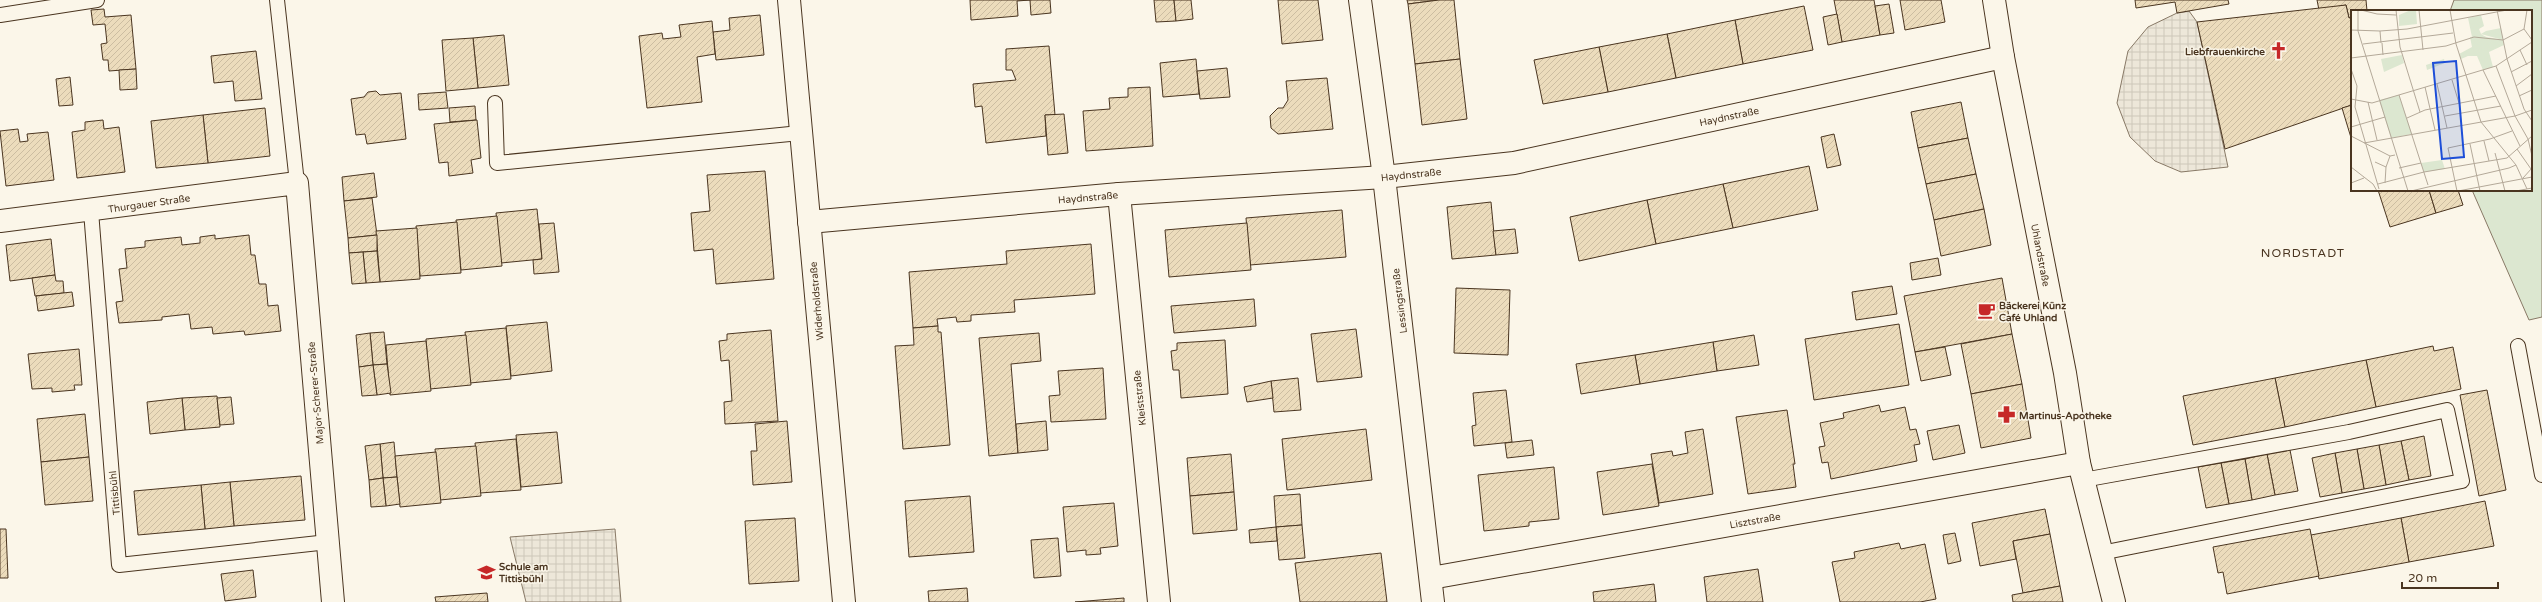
<svg xmlns="http://www.w3.org/2000/svg" width="2542" height="602" font-family="'Varela Round',sans-serif">
<style>
.park{fill:#dce7d0;stroke:#887966}
.plaza{fill:url(#plaza-grid);stroke:#887966}
.building{fill:url(#building-hatch);stroke:#4a3520}
.lines{fill:none;stroke-linecap:round;stroke-linejoin:round}
.lane-casing{stroke:#4a3520;stroke-width:16}
.street-casing{stroke:#4a3520;stroke-width:24}
.lane{stroke:#fbf6e9;stroke-width:14}
.street{stroke:#fbf6e9;stroke-width:22}
.labels{text-anchor:middle;stroke-width:3;stroke-linejoin:round;paint-order:stroke}
.poi-label{font-size:10px;font-weight:bold;fill:#4a3520;stroke:#fbf6e9;text-anchor:start}
.street-label{font-size:10px;fill:#4a3520;stroke:#fbf6e9}
.quarter-label{font-size:12px;letter-spacing:1px;fill:#4a3520;stroke:#fbf6e9}
.inset-road{fill:none;stroke:#b4a999;stroke-width:1}
.view{fill:#1d4ed8;fill-opacity:0.15;stroke:#1d4ed8;stroke-width:2}
.inset-edge{fill:none;stroke:#4a3520;stroke-width:2}
</style>
<defs>
<pattern id="plaza-grid" width="8" height="8" patternUnits="userSpaceOnUse"><rect width="8" height="8" fill="#ede7d9"/><path d="M0 4h8M4 0v8" fill="none" stroke="#cdc7ba"/></pattern>
<pattern id="building-hatch" width="6" height="6" patternUnits="userSpaceOnUse"><rect width="6" height="6" fill="#ecdcbc"/><path d="M-1 1l2-2M0 6l6-6M5 7l2-2" fill="none" stroke="#ccbda1"/></pattern>
</defs>
<rect width="100%" height="100%" fill="#fbf6e9"/>
<path class="park" d="M2454,0H2542V317L2529,320L2472,190H2531V11H2450Z"/>
<g class="plaza">
<path d="M2189,11L2197,22L2228,167L2181,172L2155,161L2130,137L2117,103L2128,51L2148,27L2177,13Z"/>
<path d="M615,529L621,602H526L510,537Z"/>
</g>
<g class="building">
<path d="M970,0H1030L1017,1L1018,16L971,20Z"/>
<path d="M1030,0H1050L1051,13L1031,15Z"/>
<path d="M1154,0H1174L1176,21L1156,22Z"/>
<path d="M1174,0H1191L1193,19L1176,21Z"/>
<path d="M1278,0H1318L1323,40L1282,44Z"/>
<path d="M1407,0H1439L1408,4Z"/>
<path d="M1439,0H1454L1460,59L1415,64L1408,4Z"/>
<path d="M1834,0H1874L1880,35L1842,42Z"/>
<path d="M1900,0H1941L1945,22L1905,30Z"/>
<path d="M2135,0H2228L2229,4L2177,13L2175,2L2136,8Z"/>
<path d="M2317,0H2366L2367,11H2352V17L2349,18L2346,5L2319,10Z"/>
<path d="M1889,4L1894,33L1880,35L1875,6Z"/>
<path d="M2346,5L2349,18L2352,17V105L2225,149L2197,22Z"/>
<path d="M1804,6L1813,50L1743,64L1735,20Z"/>
<path d="M104,9L105,17L131,15L136,69L109,71L108,60H103L101,44L107,43L105,24L93,25L91,10Z"/>
<path d="M1837,14L1842,42L1828,45L1823,17Z"/>
<path d="M760,15L764,55L716,60L713,32L730,30L729,18Z"/>
<path d="M1735,20L1743,64L1676,78L1667,34Z"/>
<path d="M712,21L715,54L697,57L702,102L647,108L639,36L662,33L663,39L681,37L679,25Z"/>
<path d="M1667,34L1676,78L1608,92L1599,47Z"/>
<path d="M504,35L509,85L478,88L473,38Z"/>
<path d="M473,38L478,88L446,91L442,40Z"/>
<path d="M1049,46L1055,115H1045L1046,136L986,143L982,106L975,107L973,84L1016,80L1012,70H1006V49Z"/>
<path d="M1599,47L1608,92L1543,104L1534,60Z"/>
<path d="M256,51L262,99L235,101L233,81L214,83L211,56Z"/>
<path d="M1196,59L1199,94L1163,97L1160,63Z"/>
<path d="M1460,59L1467,119L1422,125L1415,64Z"/>
<path d="M1227,68L1230,97L1200,99L1197,71Z"/>
<path d="M136,69L137,89L120,90L119,70Z"/>
<path d="M70,77L73,105L59,106L56,79Z"/>
<path d="M1327,78L1333,129L1278,134L1271,128L1270,116L1278,108H1283L1288,100L1286,81Z"/>
<path d="M1150,87L1153,146L1086,151L1083,111L1110,109L1109,98L1128,97V88Z"/>
<path d="M376,91L380,95L401,93L406,139L367,144L365,134L356,135L351,99L364,97L368,92Z"/>
<path d="M446,92L448,108L419,110L418,94Z"/>
<path d="M1961,102L1968,138L1918,148L1911,112Z"/>
<path d="M2352,105V141L2342,108Z"/>
<path d="M475,106L476,120L450,122L449,108Z"/>
<path d="M265,108L270,156L208,163L203,115Z"/>
<path d="M1064,114L1068,153L1048,155L1045,115Z"/>
<path d="M203,115L208,163L156,168L151,121Z"/>
<path d="M103,120L104,129L119,127L125,172L77,178L72,132L85,130V122Z"/>
<path d="M477,120L481,158L471,160L473,173L449,176L448,162L439,163L434,124Z"/>
<path d="M18,129L20,142L28,141L27,134L48,132L54,180L6,186L0,131Z"/>
<path d="M1834,134L1841,165L1827,168L1821,137Z"/>
<path d="M1968,138L1976,174L1926,184L1918,148Z"/>
<path d="M1809,166L1818,210L1733,228L1723,184Z"/>
<path d="M765,171L774,279L716,284L713,249L694,251L691,213L710,211L707,175Z"/>
<path d="M374,173L377,197L344,201L342,177Z"/>
<path d="M1976,174L1984,209L1934,220L1926,184Z"/>
<path d="M1723,184L1733,228L1656,244L1647,200Z"/>
<path d="M2378,190H2429L2436,213L2390,227Z"/>
<path d="M2429,190H2458L2463,205L2436,213Z"/>
<path d="M372,198L377,235L348,238L344,201Z"/>
<path d="M1647,200L1656,244L1579,261L1570,217Z"/>
<path d="M1491,202L1496,255L1452,259L1447,207Z"/>
<path d="M537,209L542,259L501,263L496,213Z"/>
<path d="M1984,209L1991,245L1941,256L1934,220Z"/>
<path d="M1342,210L1346,257L1250,265L1246,218Z"/>
<path d="M497,216L502,266L461,270L456,220Z"/>
<path d="M457,222L461,273L420,276L416,226Z"/>
<path d="M554,223L559,272L534,274L533,260L542,259L539,224Z"/>
<path d="M1247,223L1251,270L1169,277L1165,230Z"/>
<path d="M417,228L420,279L380,282L376,231Z"/>
<path d="M1515,229L1518,253L1496,255L1493,231Z"/>
<path d="M215,235V239L249,235L251,255H255L259,284H266L268,306L278,305L281,331L245,335L244,331L213,334L212,327L191,329L189,314L162,317V320L119,323L116,302L123,301L119,269L127,268L125,249L145,247V241L181,237L182,245L200,243V237Z"/>
<path d="M377,235V251L349,253L348,238Z"/>
<path d="M51,239L55,275L10,281L6,245Z"/>
<path d="M1091,244L1095,294L1014,300L1015,312L971,315V321L957,322L956,317L937,319L938,326L913,328L909,272L1007,264L1006,251Z"/>
<path d="M377,251L380,282L366,283L363,252Z"/>
<path d="M363,252L366,283L352,284L349,253Z"/>
<path d="M1938,258L1941,275L1912,280L1910,263Z"/>
<path d="M55,275L56,281H63L64,293L35,296L32,278Z"/>
<path d="M2002,278L2012,334L1915,352L1904,296Z"/>
<path d="M1892,286L1897,314L1856,320L1852,292Z"/>
<path d="M1456,288L1510,290L1508,355L1454,353Z"/>
<path d="M72,292L74,306L38,311L36,296Z"/>
<path d="M1254,299L1256,326L1174,333L1171,306Z"/>
<path d="M547,322L552,371L511,376L506,326Z"/>
<path d="M1899,324L1909,385L1814,400L1805,339Z"/>
<path d="M938,326V332H941L950,445L903,449L895,346L914,345L913,328Z"/>
<path d="M506,328L511,379L470,383L465,332Z"/>
<path d="M1356,329L1362,377L1317,382L1311,334Z"/>
<path d="M771,330L778,421L725,424L724,402L732,401L729,360L721,361L719,341L727,340V334Z"/>
<path d="M384,332L387,364L373,365L370,333Z"/>
<path d="M370,333L373,365L359,367L356,335Z"/>
<path d="M1039,333L1041,361L1011,364L1018,453L989,456L979,338Z"/>
<path d="M2012,334L2022,384L1971,394L1961,344Z"/>
<path d="M466,335L471,385L430,389L426,339Z"/>
<path d="M1754,335L1759,365L1717,371L1713,342Z"/>
<path d="M1225,340L1228,394L1181,398L1179,370H1173L1171,351L1177,350V343Z"/>
<path d="M426,341L431,391L390,395L386,345Z"/>
<path d="M1713,342L1717,371L1640,384L1635,355Z"/>
<path d="M2433,346L2434,351L2453,347L2461,389L2376,407L2366,360Z"/>
<path d="M1945,347L1951,375L1921,381L1915,352Z"/>
<path d="M79,349L82,385H74L75,390L52,392V388L32,389L28,354Z"/>
<path d="M1635,355L1640,384L1581,394L1576,364Z"/>
<path d="M2366,360L2376,407L2285,427L2275,378Z"/>
<path d="M387,364L391,393L377,395L373,365Z"/>
<path d="M373,365L377,395L362,396L359,367Z"/>
<path d="M1103,368L1106,419L1051,422L1049,396L1060,395L1058,371Z"/>
<path d="M1298,378L1301,410L1274,412L1271,381Z"/>
<path d="M2275,378L2285,427L2193,445L2183,396Z"/>
<path d="M1271,381L1273,398L1247,402L1244,387Z"/>
<path d="M2022,384L2031,438L1981,448L1971,394Z"/>
<path d="M1506,390L1512,442L1474,446L1472,426L1476,425L1473,393Z"/>
<path d="M2487,390L2506,490L2479,496L2460,395Z"/>
<path d="M217,396L220,427L185,430L182,398Z"/>
<path d="M231,397L234,424L220,425L217,398Z"/>
<path d="M182,398L185,430L150,434L147,402Z"/>
<path d="M1879,405L1881,412L1905,407L1910,430L1916,429L1920,444L1914,445L1917,461L1831,479L1828,462L1822,463L1819,447L1825,446L1820,423L1844,418L1843,413Z"/>
<path d="M1787,410L1795,464H1793L1796,487L1748,494L1736,417Z"/>
<path d="M85,414L89,457L41,462L37,419Z"/>
<path d="M787,421L792,482L753,485L751,451H757L755,424Z"/>
<path d="M1046,421L1048,450L1018,453L1016,424Z"/>
<path d="M1959,425L1965,453L1933,460L1927,431Z"/>
<path d="M1366,429L1372,480L1287,490L1282,439Z"/>
<path d="M1703,429L1713,494L1659,503L1651,454L1672,451L1673,456L1688,453L1685,432Z"/>
<path d="M557,432L562,483L521,487L516,435Z"/>
<path d="M2424,436L2431,476L2409,480L2401,441Z"/>
<path d="M516,439L521,490L480,493L475,443Z"/>
<path d="M1532,440L1534,455L1507,458L1505,443Z"/>
<path d="M2401,441L2409,480L2386,485L2379,445Z"/>
<path d="M394,442L397,477L383,478L380,444Z"/>
<path d="M380,444L383,478L369,480L365,446Z"/>
<path d="M2379,445L2386,485L2364,489L2357,449Z"/>
<path d="M476,446L481,496L440,500L435,449Z"/>
<path d="M2357,449L2364,489L2342,493L2335,453Z"/>
<path d="M2290,450L2298,491L2275,495L2267,454Z"/>
<path d="M436,452L441,503L400,507L395,456Z"/>
<path d="M2335,453L2342,493L2320,497L2312,458Z"/>
<path d="M1231,454L1234,492L1190,496L1187,458Z"/>
<path d="M2267,454L2275,495L2252,500L2245,459Z"/>
<path d="M89,457L93,501L45,505L41,462Z"/>
<path d="M2245,459L2252,500L2229,504L2221,463Z"/>
<path d="M2221,463L2229,504L2206,508L2198,467Z"/>
<path d="M1652,464L1659,506L1603,515L1597,472Z"/>
<path d="M1554,467L1559,519L1529,522V526L1484,531L1478,475Z"/>
<path d="M301,476L305,520L234,526L230,482Z"/>
<path d="M397,477L400,504L386,506L383,478Z"/>
<path d="M383,478L386,506L371,507L369,480Z"/>
<path d="M230,482L234,526L205,529L201,485Z"/>
<path d="M201,485L205,529L138,535L134,491Z"/>
<path d="M1234,492L1237,530L1193,534L1190,496Z"/>
<path d="M1300,494L1302,525L1276,527L1274,496Z"/>
<path d="M970,496L974,552L909,557L905,501Z"/>
<path d="M2485,501L2494,546L2409,562L2401,518Z"/>
<path d="M1114,503L1118,546L1100,548L1101,554L1086,555V550L1067,552L1063,507Z"/>
<path d="M2045,509L2050,534L2013,541L2016,559L1980,566L1972,523Z"/>
<path d="M795,518L799,581L749,584L745,521Z"/>
<path d="M2401,518L2409,562L2319,579L2311,535Z"/>
<path d="M1302,525L1305,558L1279,560L1276,527Z"/>
<path d="M1276,527L1277,541L1250,543L1249,530Z"/>
<path d="M0,529H6L8,578H0Z"/>
<path d="M2310,529L2319,576L2227,594L2223,572L2218,573L2213,547Z"/>
<path d="M1955,533L1961,561L1948,564L1943,535Z"/>
<path d="M2050,534L2060,586L2023,593L2013,541Z"/>
<path d="M1058,538L1061,576L1034,578L1031,540Z"/>
<path d="M1899,543L1901,549L1925,544L1936,599L1920,602H1840L1832,562L1855,558L1854,552Z"/>
<path d="M1381,553L1387,602H1300L1295,563Z"/>
<path d="M1758,569L1763,602H1707L1704,577Z"/>
<path d="M253,570L256,597L225,601L221,574Z"/>
<path d="M1654,584L1656,602H1594L1593,592Z"/>
<path d="M2060,586L2063,602H2013L2012,595Z"/>
<path d="M967,588L968,602H929L928,591Z"/>
<path d="M487,593L488,602H436L435,597Z"/>
<path d="M1124,598V602H1075Z"/>
</g>
<g class="lines">
<defs>
<g id="lane">
<path d="M277,0L297,183"/>
<path d="M0,15L97,0"/>
<path d="M495,103L497,163L800,133"/>
<path d="M91,211L119,565L328,542"/>
<path d="M2518,346L2542,475"/>
<path d="M2083,480L2349,432L2447,410L2462,481L2101,553"/>
</g>
<g id="street">
<path d="M789,0L844,602"/>
<path d="M1360,0L1384,177L1433,602"/>
<path d="M1994,0L2003,57L2065,373L2079,463L2114,602"/>
<path d="M1119,194L1159,602"/>
<path d="M0,221L297,183L333,602"/>
<path d="M809,222L1119,194L1384,177L1514,163L2003,57"/>
<path d="M1431,578L2079,463"/>
</g>
</defs>
<use href="#lane" class="lane-casing"/>
<use href="#street" class="street-casing"/>
<use href="#lane" class="lane"/>
<use href="#street" class="street"/>
</g>
<defs>
<symbol id="church-bare" viewBox="-9 -9 18 18"><path d="M-1.2-6h2.4v3.5h3.3v2.4h-3.3V6h-2.4V-.1h-3.3v-2.4h3.3Z" fill="#c62828" stroke="#fbf6e9" stroke-width="2.5" paint-order="stroke"/></symbol>
<symbol id="cafe-bare" viewBox="-9 -9 18 18"><path d="M-5.5-4.5H6V0H3Q3 3.5 0 3.5H-2.5Q-5.5 3.5-5.5 0ZM3-3.2v2h1.7v-2ZM-6 4.5H4V6H-6Z" fill="#c62828" stroke="#fbf6e9" stroke-width="2.5" paint-order="stroke"/></symbol>
<symbol id="pharmacy-bare" viewBox="-9 -9 18 18"><path d="M-2-6h4v4h4v4h-4v4h-4v-4h-4v-4h4Z" fill="#c62828" stroke="#fbf6e9" stroke-width="2.5" paint-order="stroke"/></symbol>
<symbol id="school-bare" viewBox="-9 -9 18 18"><path d="M0-5L7-2L0 1L-7-2ZM-4 1L0 2.5L4 1V4Q0 6-4 4Z" fill="#c62828" stroke="#fbf6e9" stroke-width="2.5" paint-order="stroke"/></symbol>
</defs>
<g fill-rule="evenodd">
<use href="#church-bare" x="2266" y="38" width="25" height="25"/>
<use href="#cafe-bare" x="1974" y="298" width="25" height="25"/>
<use href="#pharmacy-bare" x="1994" y="402" width="25" height="25"/>
<use href="#school-bare" x="474" y="560" width="25" height="25"/>
</g>
<g class="labels">
<g class="poi-label">
<text x="2265" y="55" text-anchor="end">Liebfrauenkirche</text>
<text x="1999" y="309">Bäckerei Künz<tspan x="1999" dy="12">Café Uhland</tspan></text>
<text x="2019" y="419">Martinus-Apotheke</text>
<text x="499" y="570">Schule am<tspan x="499" dy="12">Tittisbühl</tspan></text>
</g>
<g class="street-label">
<text transform="translate(1729 116) rotate(-12)" y="4">Haydnstraße</text>
<text transform="translate(1411 174) rotate(-6)" y="4">Haydnstraße</text>
<text transform="translate(1088 197) rotate(-5)" y="4">Haydnstraße</text>
<text transform="translate(149 203) rotate(-8)" y="4">Thurgauer Straße</text>
<text transform="translate(2041 255) rotate(79)" y="4">Uhlandstraße</text>
<text transform="translate(816 301) rotate(-95)" y="4">Widerholdstraße</text>
<text transform="translate(1399 301) rotate(-97)" y="4">Lessingstraße</text>
<text transform="translate(315 393) rotate(-95)" y="4">Major-Scherer-Straße</text>
<text transform="translate(1139 398) rotate(-96)" y="4">Kleiststraße</text>
<text transform="translate(114 493) rotate(-95)" y="4">Tittisbühl</text>
<text transform="translate(1755 520) rotate(-10)" y="4">Lisztstraße</text>
</g>
<g class="quarter-label">
<text x="2303" y="257">NORDSTADT</text>
</g>
</g>
<g transform="translate(2351 10)">
<rect width="181" height="181" fill="#fbf6e9"/>
<path d="M150,18L152,30L130,24L135,21Z" fill="#dce7d0"/>
<path d="M60,0H65L66,14L48,16V5ZM130,5L133,16L128,19L130,24L135,27H121L117,8ZM51,45L53,53L33,62L30,49ZM93,49L94,53L76,60L75,55ZM48,85L61,124L40,128L28,90ZM91,150L94,159L73,162L70,153Z" fill="#dce7d0"/>
<path d="M130,26L152,30L153,35L138,42L142,57L132,60L126,46H117L110,49L108,44L121,37L119,27Z" fill="#dce7d0"/>
<path class="inset-road" d="M7,0V21L57,181M10,0L26,4L45,5M45,0L49,37L69,102M68,0L72,40M99,0L105,34L130,112L165,155L176,179M146,0L156,49L173,99L181,111M176,0L173,19L181,30M0,20L29,21L56,19L156,0M29,21L30,33M31,33L32,45M12,34L102,23M169,40L176,55M0,48L95,36L123,27L152,30L173,19M145,56L164,106L177,129L181,146M0,59L6,76L4,97L28,179M132,60L169,136M160,62L181,51M101,70L108,93M86,74L96,118M165,76L181,64M74,77L84,120M48,85L77,175M168,86L181,80M0,89L21,93L145,56L181,32M17,92L26,130M94,106L150,96M56,108L74,100L145,86M0,117L34,107M0,126L39,146M133,131L138,151M13,133L164,106L181,100M119,134L129,181M166,139L180,159M144,143L154,181M24,152L35,157M0,157L22,174L26,181M48,158L70,153M172,168L181,158M0,173L13,168M34,173L35,157L39,146L44,145M27,174L73,162L156,148L181,126M60,181L158,158L165,155M106,181L97,138L139,129L161,121M107,181L181,167M165,181L181,178"/>
<path class="view" d="M105,51L113,147L91,149L82,53Z"/>
<rect width="181" height="181" class="inset-edge"/>
</g>
<path d="M2402 582v6h96v-6" fill="none" stroke="#4a3520" stroke-width="2"/>
<text x="2408" y="582" font-size="12" fill="#4a3520" stroke="#fbf6e9" stroke-width="3" paint-order="stroke">20 m</text>
</svg>
